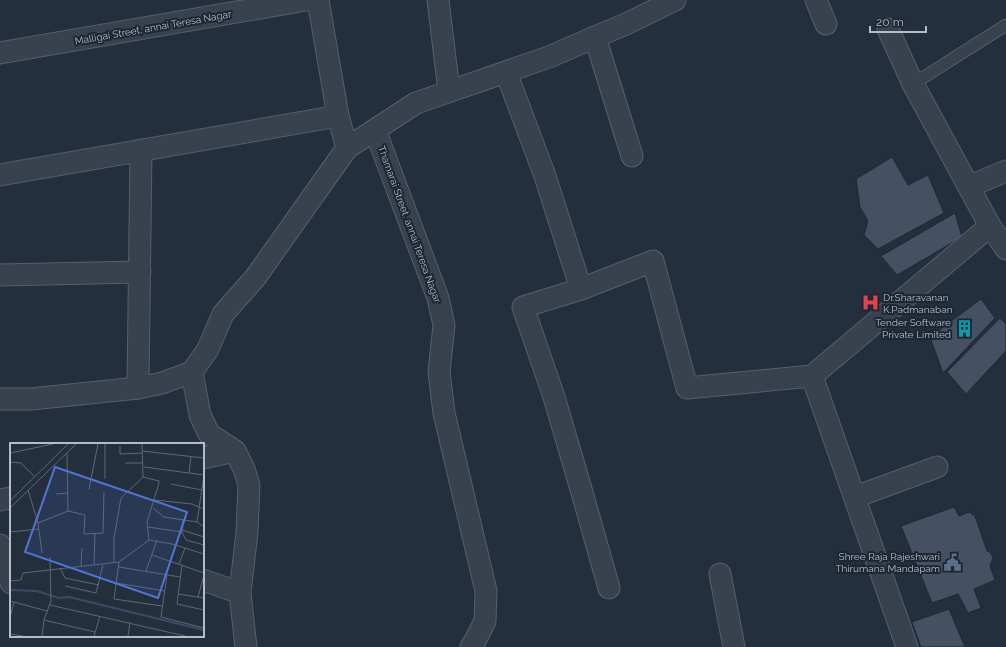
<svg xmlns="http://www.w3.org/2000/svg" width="1006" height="647" font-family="Raleway,sans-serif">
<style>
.building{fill:#455162;stroke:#1f2835}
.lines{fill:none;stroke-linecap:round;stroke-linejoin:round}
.service-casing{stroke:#565f6c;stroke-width:13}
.minor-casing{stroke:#565f6c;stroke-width:23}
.service{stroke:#38414e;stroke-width:11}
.minor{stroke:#38414e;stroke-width:21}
.labels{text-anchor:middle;stroke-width:4;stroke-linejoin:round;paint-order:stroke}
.street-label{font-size:10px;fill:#b4bcc9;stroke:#1d2633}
.poi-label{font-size:10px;fill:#b4bcc9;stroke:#1d2633;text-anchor:end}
.inset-river{fill:none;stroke:#394c67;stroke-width:2}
.inset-road{fill:none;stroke:#5e6776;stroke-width:1}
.view{fill:#5274d3;fill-opacity:0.15;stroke:#5274d3;stroke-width:2}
.inset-edge{fill:none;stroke:#b4bcc9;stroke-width:2}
</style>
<rect width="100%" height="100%" fill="#242f3e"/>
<g class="building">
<path d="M892,157L908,185L928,175L944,213L878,249L864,235L868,221L860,207L856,179Z"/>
<path d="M955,213L962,237L897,275L881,256Z"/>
<path d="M981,299L995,318L943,373L930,337Z"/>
<path d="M1000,318L1006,324V351L966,394L947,372Z"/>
<path d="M954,507L959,516L969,512L975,516L987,551L991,553L993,558L990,566L995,580L974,589L981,608L968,613L958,594L932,603L901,526Z"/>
<path d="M949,609L965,647H921L912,622Z"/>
</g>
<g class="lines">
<defs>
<path id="service" d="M913,84L1006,25"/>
<g id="minor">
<path d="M318,0L338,116L347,148"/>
<path d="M438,0L449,91"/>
<path d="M816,0L826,24"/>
<path d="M888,29L913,84L990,226L1006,249"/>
<path d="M595,37L632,156"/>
<path d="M0,53L306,0"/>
<path d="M506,72L545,176L581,289"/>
<path d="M375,130L438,298L444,325L439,372L444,413L486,591L485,621L475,641L471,647"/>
<path d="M0,175L338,116"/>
<path d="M970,186L1006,171"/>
<path d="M0,275L140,272"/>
<path d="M192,372L200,415L209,434L235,451L244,469L249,485L247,532L240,593L246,647"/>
<path d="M812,376L907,647"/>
<path d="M138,388L141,150"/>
<path d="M0,399H31L138,388L162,383L192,372L208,349L223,314L255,278L347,148L416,103L549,57L595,37L626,24L675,0"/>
<path d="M203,458L235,451"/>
<path d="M855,497L937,467"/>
<path d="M0,500L11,498"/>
<path d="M0,545L11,583"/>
<path d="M720,574L734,647"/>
<path d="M203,580L240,593"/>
<path d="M609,588L581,489L554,397L523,307L581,289L653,261L687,388L812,376L990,226"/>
</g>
</defs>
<use href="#service" class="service-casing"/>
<use href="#minor" class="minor-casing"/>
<use href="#service" class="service"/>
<use href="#minor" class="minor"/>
</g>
<defs>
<symbol id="hospital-bare" viewBox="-9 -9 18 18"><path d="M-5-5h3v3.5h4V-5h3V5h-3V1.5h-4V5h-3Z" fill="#e0444e" stroke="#1d2633" stroke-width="2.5" paint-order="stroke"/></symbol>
<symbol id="building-bare" viewBox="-9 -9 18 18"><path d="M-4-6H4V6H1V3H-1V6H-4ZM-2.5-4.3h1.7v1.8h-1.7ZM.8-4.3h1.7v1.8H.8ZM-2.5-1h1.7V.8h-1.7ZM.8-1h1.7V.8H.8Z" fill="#0f9aa8" stroke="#1d2633" stroke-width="2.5" paint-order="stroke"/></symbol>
<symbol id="civic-bare" viewBox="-9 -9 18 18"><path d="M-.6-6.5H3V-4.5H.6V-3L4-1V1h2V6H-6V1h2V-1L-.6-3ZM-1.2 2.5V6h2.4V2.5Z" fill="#5c6f8a" stroke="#1d2633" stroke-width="2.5" paint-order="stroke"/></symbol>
</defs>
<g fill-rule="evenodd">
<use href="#hospital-bare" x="858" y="290" width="25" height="25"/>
<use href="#building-bare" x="952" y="316" width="25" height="25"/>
<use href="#civic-bare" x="940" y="550" width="25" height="25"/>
</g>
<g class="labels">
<g class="street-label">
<text transform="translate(153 27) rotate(-10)" y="4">Malligai Street, annai Teresa Nagar</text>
<text transform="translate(410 224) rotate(70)" y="4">Thamarai Street, annai Teresa Nagar</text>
</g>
<g class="poi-label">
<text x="883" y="301" text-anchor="start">Dr.Sharavanan<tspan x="883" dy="12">K.Padmanaban</tspan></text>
<text x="951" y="326">Tender Software<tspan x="951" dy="12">Private Limited</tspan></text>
<text x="940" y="560">Shree Raja Rajeshwari<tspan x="940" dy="12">Thirumana Mandapam</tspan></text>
</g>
</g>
<g transform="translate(10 443)">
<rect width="194" height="194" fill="#242f3e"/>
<path class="inset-river" d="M0,147L27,148L49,155L59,154L194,187"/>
<path class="inset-road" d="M110,3V11L132,10M132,8L194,15M0,10L43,1M57,10L58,68M0,19L11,20L24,33M115,20H133M134,24L194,32M179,30L181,14M133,34L149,38V40L137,79L139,97M95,36V1M161,41L192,47M79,46L88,1M18,47L28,80L32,110M46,51L58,50M145,57L182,61L194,66M0,58L58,1M0,65L66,1M143,65L154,74L187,79L194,84M187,79L194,32M28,80L58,68L75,72L74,91L93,90L94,49M138,84L172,89L173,77M172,87L194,94M0,89L29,86M172,89L176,97L194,102M142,112L194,130M109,119L104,156L152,163M104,120V95L111,55L133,34L132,1M169,121L175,105M84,122L85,90M172,122L167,161L194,167M71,123L72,105M109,124L170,134M50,125L55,135L89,142M136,128L147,97M157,132L151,174L194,185M0,138L11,137L13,130L109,119L139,97L162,101L194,111M106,140L155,148M55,143L86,150L93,122M168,151L194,155M188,154L194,132M0,158L37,168M40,162L175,193M0,175L4,159M34,177L85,189M0,191L13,193M32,193L34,177L41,158L40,114M84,193L90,173M118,193L120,179"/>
<path class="view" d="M45,24L177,69L148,155L15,109Z"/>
<rect width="194" height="194" class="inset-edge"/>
</g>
<path d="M870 26v6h56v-6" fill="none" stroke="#b4bcc9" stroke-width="2"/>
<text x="876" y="26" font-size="12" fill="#b4bcc9" stroke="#1d2633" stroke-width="3" paint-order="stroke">20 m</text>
</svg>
